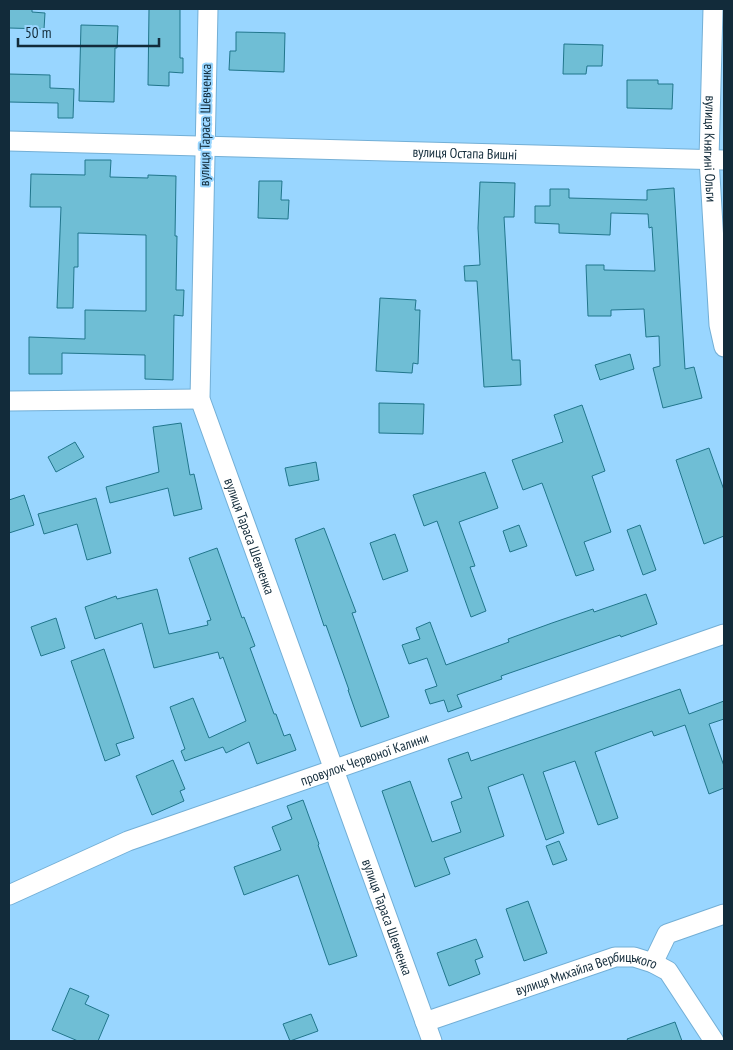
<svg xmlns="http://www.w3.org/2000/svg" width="733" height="1050" font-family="'PT Sans Narrow',sans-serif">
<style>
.building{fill:#6fbed5;stroke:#21768c}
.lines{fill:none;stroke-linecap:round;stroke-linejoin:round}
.minor-casing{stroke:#73afd6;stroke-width:21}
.minor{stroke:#fff;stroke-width:19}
.labels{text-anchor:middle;stroke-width:4;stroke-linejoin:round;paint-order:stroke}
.street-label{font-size:14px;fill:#122b3a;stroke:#99d6ff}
</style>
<rect width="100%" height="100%" fill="#99d6ff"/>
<g class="building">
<path d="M9,9H32V12L45,13L44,29L9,28Z"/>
<path d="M149,9H180V58H183V73L169,72V86L148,85Z"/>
<path d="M81,25L118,26L117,48H115L114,102L79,101Z"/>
<path d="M236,32L285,33L284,72L229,70L230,51H236Z"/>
<path d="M564,44L603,45L602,66H587L586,74H563Z"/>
<path d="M9,74L50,75V88L74,89L73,118H58V103L9,102Z"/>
<path d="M627,80H658V84H673L672,109L627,108Z"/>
<path d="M85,160H111L110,177L148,178V175L176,176L175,236H177L176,290H184L183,316L174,315L173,380L145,379V355L62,353V374H29V337L85,339V310L146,311V235L78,233V267H74L73,308H57L61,207H30L31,174L85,175Z"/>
<path d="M259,181H282L281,200H289L288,219L258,218Z"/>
<path d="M480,182L515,183L514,217H504L512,360H520L521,385L484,387L477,281H465L464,266L480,265L478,228Z"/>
<path d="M674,188L685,369L694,367L702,398L663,408L653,368L660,366L659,336L646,337L644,309L611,310V316H588L586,265H604V270L655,271L652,227L649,228L648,214L611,213L610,235L559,233V224L535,223V206H550V189H569V198L647,200V190Z"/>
<path d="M380,298L416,300L415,310H420L418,364L413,363L412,373L376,371Z"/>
<path d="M630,354L634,369L600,380L595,365Z"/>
<path d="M379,403L424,404L423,434L379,433Z"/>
<path d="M582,405L605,471L592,476L611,532L584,542L594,570L576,576L542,483L523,490L512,460L563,442L554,415Z"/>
<path d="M181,423L190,475L194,474L202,509L174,516L168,488L110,503L106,487L159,472L153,427Z"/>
<path d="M75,442L84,457L56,472L48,457Z"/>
<path d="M709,448L724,490V536L704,544L676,460Z"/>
<path d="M316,462L319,480L289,486L285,468Z"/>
<path d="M485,472L498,508L459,522L475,566L470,567L486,611L471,617L437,521L424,526L413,495Z"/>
<path d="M24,495L34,525L9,533V500Z"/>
<path d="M96,498L111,553L87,560L77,524L44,534L38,514Z"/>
<path d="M519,525L527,546L510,552L503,531Z"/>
<path d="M640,525L656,570L643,575L627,530Z"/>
<path d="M324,528L356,612L352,613L389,717L361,727L348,690H349L326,625L324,626L295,539Z"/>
<path d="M395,534L408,571L383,580L370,543Z"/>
<path d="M217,548L242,618L244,617L255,646L250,648L274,714H276L284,736L290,734L296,750L257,764L249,742L226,753L223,747L185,761L181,751L185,749L170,707L193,698L209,738L246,721L223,657L220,659L218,652L154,668L142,623L95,639L85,607L116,596L117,599L157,589L169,634L208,625L207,621L211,620L189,558Z"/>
<path d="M646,594L657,624L621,637L620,635L501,676L502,679L457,695L462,707L448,712L444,700L430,704L425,690L437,686L427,658L409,664L402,645L420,639L416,628L430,622L446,665L509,642L508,639L552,623L593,609L594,612Z"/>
<path d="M56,618L65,648L41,656L31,627Z"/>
<path d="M104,649L134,738L116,744L120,755L105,761L71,661Z"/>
<path d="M680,689L689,714L724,701V719L709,724L724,766V788L709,794L685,725L654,736L652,731L595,752L618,818L598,825L575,761L543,772L564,833L546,840L523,774L488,787L504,836L444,858L450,874L415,887L382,791L410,781L432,842L461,832L451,802L462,798L448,759L468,752L471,761Z"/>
<path d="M173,760L185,789L180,791L184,801L152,815L136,776Z"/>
<path d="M303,800L319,844L318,845L357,956L329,965L298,875L244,895L234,867L281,850L272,827L292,819L287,806Z"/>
<path d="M559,841L567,860L553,865L546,846Z"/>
<path d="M528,901L547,953L524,961L506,909Z"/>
<path d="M476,939L483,957L475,960L480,974L449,986L437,953Z"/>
<path d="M70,988L89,996L85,1004L109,1015L98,1041H78L52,1030Z"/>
<path d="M311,1014L318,1031L290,1041L283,1024Z"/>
<path d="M675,1022L682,1041H628L627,1039Z"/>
</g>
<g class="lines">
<defs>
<g id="minor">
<path id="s1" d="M208,9L200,399L432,1041"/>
<path id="s2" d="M713,9L709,159L719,325L724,347"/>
<path id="s3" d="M9,141L724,160"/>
<path d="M9,401L200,399"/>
<path id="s4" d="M9,895L128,841L724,634"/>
<path d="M653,963L667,934L724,914"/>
<path id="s5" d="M425,1022L615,957H634L653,963L668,971L714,1041"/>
</g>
</defs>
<use href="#minor" class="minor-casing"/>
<use href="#minor" class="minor"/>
</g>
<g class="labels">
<g class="street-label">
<text transform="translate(205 125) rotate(-89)" y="5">вулиця Тараса Шевченка</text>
<text dy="5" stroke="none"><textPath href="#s2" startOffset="140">вулиця Княгині Ольги</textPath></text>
<text dy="5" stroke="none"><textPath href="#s3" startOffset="456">вулиця Остапа Вишні</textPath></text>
<text dy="5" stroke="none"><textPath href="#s1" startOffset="536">вулиця Тараса Шевченка</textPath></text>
<text dy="5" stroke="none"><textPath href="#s4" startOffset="381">провулок Червоної Калини</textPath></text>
<text dy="5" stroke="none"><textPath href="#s1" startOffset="941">вулиця Тараса Шевченка</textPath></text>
<text dy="5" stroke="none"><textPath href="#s5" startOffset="170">вулиця Михайла Вербицького</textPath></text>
</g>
</g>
<rect width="733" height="1050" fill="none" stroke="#122b3a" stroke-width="20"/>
<path d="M18 38v8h141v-8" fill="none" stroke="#122b3a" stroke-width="2.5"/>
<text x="25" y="38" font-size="15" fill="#122b3a" stroke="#99d6ff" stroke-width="4" paint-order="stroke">50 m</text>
</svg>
